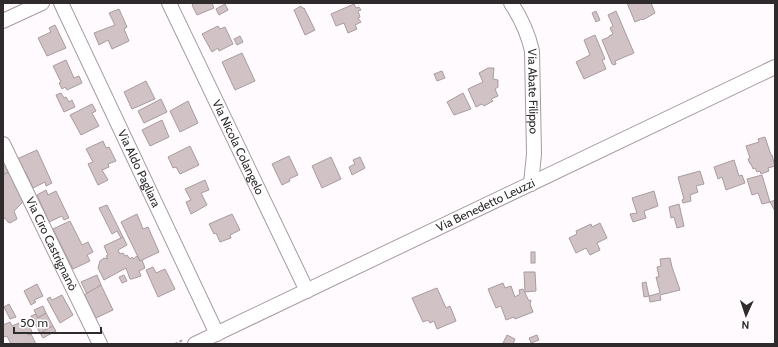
<svg xmlns="http://www.w3.org/2000/svg" width="778" height="347" font-family="Cabin,sans-serif">
<style>
.building{fill:#d0c2c5;stroke:#a99b9e}
.lines{fill:none;stroke-linecap:round;stroke-linejoin:round}
.minor-casing{stroke:#a69ba2;stroke-width:16}
.path{stroke:#aaa5a8;stroke-width:2;stroke-dasharray:3 2;stroke-linecap:butt}
.minor{stroke:#fff;stroke-width:14}
.labels{text-anchor:middle;stroke-width:3;stroke-linejoin:round;paint-order:stroke}
.street-label{font-size:12px;fill:#2f2b2d;stroke:#fff}
</style>
<rect width="100%" height="100%" fill="#fffafd"/>
<g class="building">
<path d="M195,3H212L214,8L197,15L192,5Z"/>
<path d="M627,3H651L655,13L643,20L642,19L635,22Z"/>
<path d="M225,4L228,10L219,15L216,9Z"/>
<path d="M354,4L356,8L359,7L361,10L358,11L360,17L358,18L361,22L355,25L357,29L348,33L344,23L336,26L331,14Z"/>
<path d="M301,6L302,8H304L315,30L305,35L294,10Z"/>
<path d="M119,9L127,27L124,29L129,41L112,49L108,40L99,45L94,33L115,25L109,13Z"/>
<path d="M596,11L600,20L596,22L592,13Z"/>
<path d="M616,11L634,53L615,61L616,64L614,65L612,64L602,40L609,37V36L613,34L610,28L613,26L608,15Z"/>
<path d="M55,25L66,48L47,56L38,38L51,32L49,28Z"/>
<path d="M218,26L220,29L225,27L233,44L219,51L218,48L212,52L202,34Z"/>
<path d="M595,35L605,59L602,60L606,69L584,79L576,62L590,55L584,40Z"/>
<path d="M240,36L243,42L237,45L234,39Z"/>
<path d="M242,53L255,81L235,90L222,62Z"/>
<path d="M66,60L74,78L79,76L82,83L67,90L65,87L62,89L59,83L61,82L53,66Z"/>
<path d="M488,68H494L493,79L498,80V87L495,89L498,96L491,99L493,101L484,106L482,104L476,107L468,89L483,82L479,73Z"/>
<path d="M442,71L445,78L437,81L434,74Z"/>
<path d="M146,81L155,99L132,109L124,92Z"/>
<path d="M61,93L64,98L66,97L69,102L72,100L75,107L64,112L56,95Z"/>
<path d="M463,93L471,109L454,115L447,102Z"/>
<path d="M161,99L167,112L144,123L138,111Z"/>
<path d="M188,101L198,123L180,132L170,111Z"/>
<path d="M92,104L96,111L92,113L99,126L81,135L70,115Z"/>
<path d="M162,120L169,137L150,146L142,130Z"/>
<path d="M765,137L771,155H772L775,166L768,168L769,171L761,174L760,171L757,172L755,168L753,169L751,164H750L748,159L750,158L746,146L759,142L758,139Z"/>
<path d="M103,141L106,148L109,147L116,161L108,164L109,167L102,170L108,180L98,185L88,164L93,162L86,149Z"/>
<path d="M190,146L199,165L180,174L176,167L173,168L168,157Z"/>
<path d="M37,150L52,183L46,186L45,182L33,188L25,171L24,172L17,159Z"/>
<path d="M289,156L298,175L289,179L290,181L282,185L272,164Z"/>
<path d="M331,157L341,179L322,188L312,166Z"/>
<path d="M360,157L365,168L352,175L349,167L355,164L353,160Z"/>
<path d="M734,160L739,176L742,175L745,183L726,190L722,177L718,179L714,167Z"/>
<path d="M7,165L10,171L3,175V167Z"/>
<path d="M10,171L24,201L14,211L17,219L10,223L8,222L5,218L3,219V175Z"/>
<path d="M700,171L704,184L696,186L698,192L690,195L691,201L683,203L682,200L684,199L678,177Z"/>
<path d="M762,175L770,202L762,204L758,193L752,195L747,179Z"/>
<path d="M205,180L209,190L201,193L207,205L191,214L186,202L191,200L185,189Z"/>
<path d="M46,190L48,195L56,191L69,218L64,220L62,216L49,222L37,195Z"/>
<path d="M654,191L658,206L644,211L646,218L633,222L630,214L637,213L632,198Z"/>
<path d="M775,200V211L770,202Z"/>
<path d="M679,204L684,226L677,228L674,217L671,218L669,207Z"/>
<path d="M107,205L123,237L121,238L117,231L112,234L99,208Z"/>
<path d="M137,214L143,229L148,227L159,252L140,261L121,222Z"/>
<path d="M232,214L240,230L230,235L231,238L220,242L216,233L214,234L209,224Z"/>
<path d="M70,221L82,245L88,242L93,252L87,255L90,261L73,269L53,229Z"/>
<path d="M600,223L607,238L597,243L600,250L590,255L586,248L576,253L569,238L577,234L576,231L591,224L592,227Z"/>
<path d="M123,237L127,245L118,250L120,254L123,253L125,256L127,255L130,259L132,257L133,259L137,256L140,261L142,260L145,268L139,271L141,276L132,279H130L126,268L104,280L98,268L100,261L104,258L108,259L106,256L108,255L104,246Z"/>
<rect x="531" y="252" width="4" height="11"/>
<path d="M670,258L672,267L680,290L660,295L661,300L650,302L649,296L660,293L656,277H659L657,267L661,266L660,259Z"/>
<path d="M153,267L156,273L165,269L175,289L158,297L146,270Z"/>
<path d="M524,272H535L536,291L525,292Z"/>
<path d="M97,275L101,285L87,294L81,282Z"/>
<path d="M124,275L127,281L122,283L119,277Z"/>
<path d="M646,282L649,296L644,297L642,283Z"/>
<path d="M503,283L505,288L511,286L515,297L520,294L519,290L523,289L529,301L531,300L530,304L533,312L515,319L514,317L506,320L501,306L496,308L488,289Z"/>
<path d="M37,284L43,296L34,300L36,302L31,305L24,291Z"/>
<path d="M101,285L113,310L96,318L84,295Z"/>
<path d="M437,288L446,308L450,306L456,321L437,329L434,321L430,323L428,320L423,322L412,298Z"/>
<path d="M62,295L73,315L60,323L47,299L50,297L52,300Z"/>
<path d="M9,304L16,317L10,319L4,307Z"/>
<path d="M43,306L46,313L38,318L34,310Z"/>
<path d="M46,313L53,326L40,333L31,316L36,314L38,318Z"/>
<path d="M10,322L12,326L19,323L20,326L28,323L32,332L28,334V335L31,334L36,344H11L7,336L4,337L3,335V325Z"/>
<path d="M53,326L56,331L43,338L40,333Z"/>
<path d="M507,335L515,339L513,344L503,343Z"/>
<path d="M537,335L539,340L531,343L529,338Z"/>
</g>
<g class="lines">
<defs>
<g id="minor">
<path id="s1" d="M61,3L217,334"/>
<path id="s2" d="M169,3L307,291"/>
<path id="s3" d="M511,3C521,18 528,33 532,51L534,154L531,184"/>
<path d="M3,21L42,3"/>
<path id="s4" d="M3,144L100,344"/>
<path id="s5" d="M195,344L775,67"/>
</g>
</defs>
<use href="#minor" class="minor-casing"/>
<path class="path" d="M175,344L183,340"/>
<use href="#minor" class="minor"/>
</g>
<g class="labels">
<g class="street-label">
<text dy="4" stroke="none"><textPath href="#s3" startOffset="93">Via Abate Filippo</textPath></text>
<text dy="4" stroke="none"><textPath href="#s2" startOffset="160">Via Nicola Colangelo</textPath></text>
<text dy="4" stroke="none"><textPath href="#s1" startOffset="183">Via Aldo Pagliara</textPath></text>
<text dy="4" stroke="none"><textPath href="#s5" startOffset="322">Via Benedetto Leuzzi</textPath></text>
<text dy="4" stroke="none"><textPath href="#s4" startOffset="111">Via Ciro Castrignanò</textPath></text>
</g>
</g>
<rect width="778" height="347" fill="none" stroke="#2f2b2d" stroke-width="8"/>
<g transform="translate(746 315) rotate(183)" stroke="#ffffff" stroke-width="3" paint-order="stroke">
<path d="M0-3L7 15L0 10L-7 15Z" fill="#2f2b2d"/>
<text y="-6" font-size="11" font-weight="bold" text-anchor="middle" fill="#2f2b2d">N</text>
</g>
<path d="M14 327v6h87v-6" fill="none" stroke="#2f2b2d" stroke-width="2"/>
<text x="20" y="327" font-size="12" fill="#2f2b2d" stroke="#ffffff" stroke-width="3" paint-order="stroke">50 m</text>
</svg>
